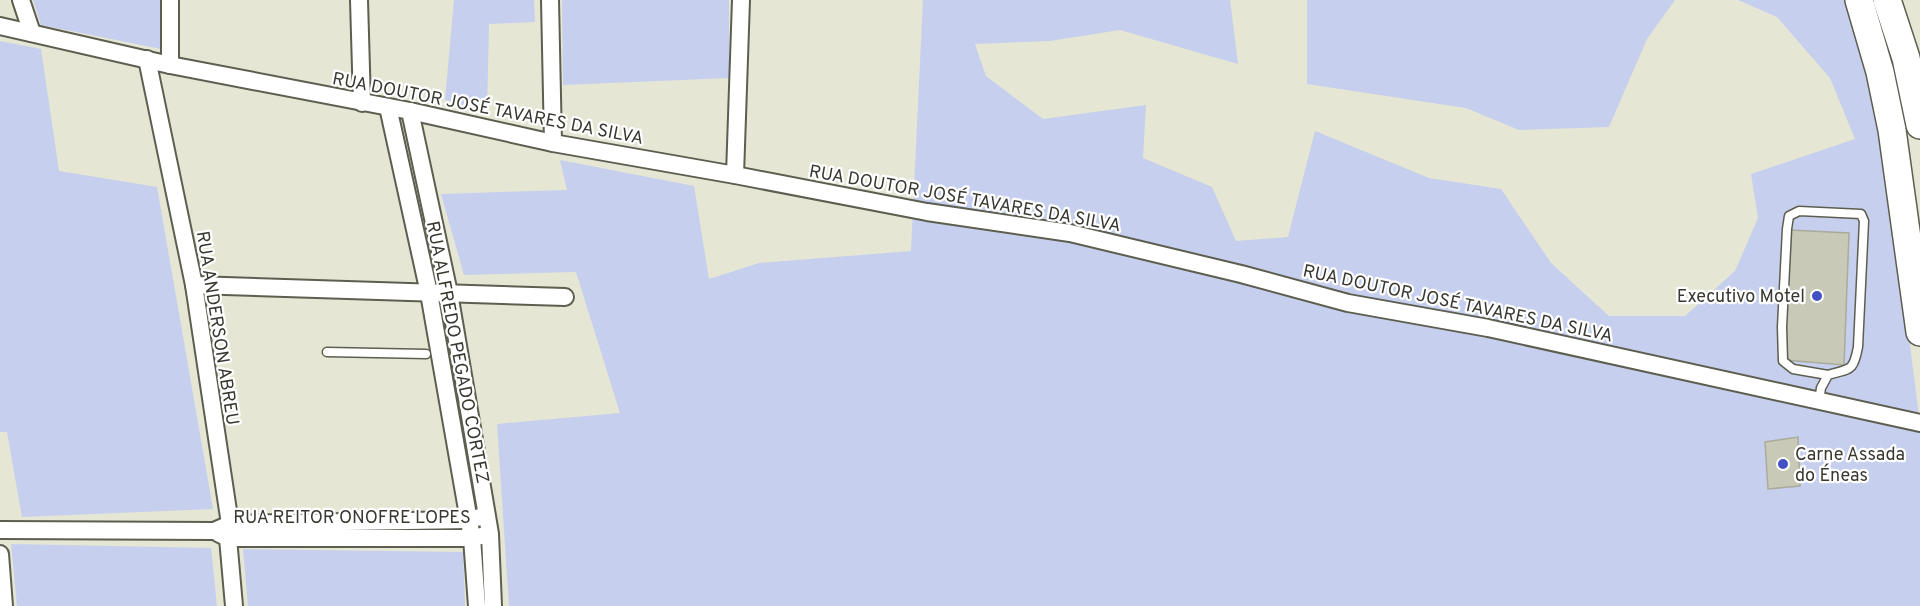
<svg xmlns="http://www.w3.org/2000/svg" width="1920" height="606" font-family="Overpass,sans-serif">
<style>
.green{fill:#c6cfee}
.building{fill:#c8c9b7;stroke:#aaab9a;stroke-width:1.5}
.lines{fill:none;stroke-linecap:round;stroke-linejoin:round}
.service-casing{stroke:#5d5e4f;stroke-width:11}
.minor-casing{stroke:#5d5e4f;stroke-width:20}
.primary-casing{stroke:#5d5e4f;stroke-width:30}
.service{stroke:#fff;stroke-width:8}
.minor{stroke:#fff;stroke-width:16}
.primary{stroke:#fff;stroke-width:27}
.poi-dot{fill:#434fc4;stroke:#fff;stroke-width:2}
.labels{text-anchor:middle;stroke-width:4.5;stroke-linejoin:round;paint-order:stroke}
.street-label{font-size:18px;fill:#383831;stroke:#fff}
.poi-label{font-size:18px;fill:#383831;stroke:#fff;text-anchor:end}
</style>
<rect width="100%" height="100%" fill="#e5e6d4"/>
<g class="green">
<path d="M33,0H160L161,49L41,25Z"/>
<path d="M454,0H534L535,22L489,24L487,114L445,100Z"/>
<path d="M562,0H729V78L563,85Z"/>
<path d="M923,0H1230L1238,64L1120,30L1050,41L975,44L986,76L1043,119L1146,105L1143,158L1212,187L1236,241L1288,237L1315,131L1429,178L1501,189L1551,263L1609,316H1685L1735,271L1758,218L1751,174L1855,139L1830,78L1777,17L1738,0H1845L1874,83L1890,184L1920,425V606H509L497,424L620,413L576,272L464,275L441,194L567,190L560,160L694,186L709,279L759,263L911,251Z"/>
<path d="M1307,0H1675L1647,39L1609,127L1519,130L1466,108L1307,84Z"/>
<path d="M0,41L41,49L59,171L157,187L213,509L22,517L7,432H0Z"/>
<path d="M11,544L211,548L217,606H17Z"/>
<path d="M243,549L463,552L465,606H248Z"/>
</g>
<g class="building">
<path d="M1790,230L1849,233L1844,365L1785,360Z"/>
<path d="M1798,437L1800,486L1768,489L1765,442Z"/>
</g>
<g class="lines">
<defs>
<g id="service">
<path d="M327,352L426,354"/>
<path d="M1819,401L1821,388L1828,375C1850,368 1853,373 1858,347L1864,221L1861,214L1799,211L1789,216L1787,229L1782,327L1783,361L1793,369L1828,375"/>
</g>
<g id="minor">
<path d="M21,0L32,33"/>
<path d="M170,0V65"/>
<path d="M359,0L362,103"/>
<path d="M550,0L553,143"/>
<path d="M0,26L170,65L410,111L553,143L735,175L927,212L1070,233L1241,274L1348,303L1488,328L1920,423"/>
<path d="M147,59L194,285L230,524L228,538L234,606"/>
<path d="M388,107L429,293L472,538L477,606"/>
<path d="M410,111L449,293L487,516L490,534L493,606"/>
<path d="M735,175L741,0"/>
<path d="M194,285L565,297"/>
<path d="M0,530L214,531L230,524L469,520L480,517"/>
<path d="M218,533L228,538H472L481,536"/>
<path d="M0,554L4,606"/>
</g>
<g id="primary">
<path d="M1859,0L1880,72L1892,130L1920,332"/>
<path d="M1887,0L1906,58L1920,125"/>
</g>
</defs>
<use href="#service" class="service-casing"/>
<use href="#minor" class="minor-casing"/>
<use href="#primary" class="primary-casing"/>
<use href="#service" class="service"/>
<use href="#minor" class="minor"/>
<use href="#primary" class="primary"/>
</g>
<g class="poi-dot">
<circle cx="1817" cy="296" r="6"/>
<circle cx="1783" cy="464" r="6"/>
</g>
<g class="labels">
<g class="street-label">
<text transform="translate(488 108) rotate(11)" y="6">RUA DOUTOR JOSÉ TAVARES DA SILVA</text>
<text transform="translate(965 198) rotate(10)" y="6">RUA DOUTOR JOSÉ TAVARES DA SILVA</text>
<text transform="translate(1458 303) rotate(12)" y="6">RUA DOUTOR JOSÉ TAVARES DA SILVA</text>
<text transform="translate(218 328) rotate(81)" y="6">RUA ANDERSON ABREU</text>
<text transform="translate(458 352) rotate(79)" y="6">RUA ALFREDO PEGADO CORTEZ</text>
<text x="352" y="523">RUA REITOR ONOFRE LOPES</text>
</g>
<g class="poi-label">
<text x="1805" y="302">Executivo Motel</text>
<text x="1795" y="460" text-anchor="start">Carne Assada<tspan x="1795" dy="21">do Éneas</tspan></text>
</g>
</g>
</svg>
